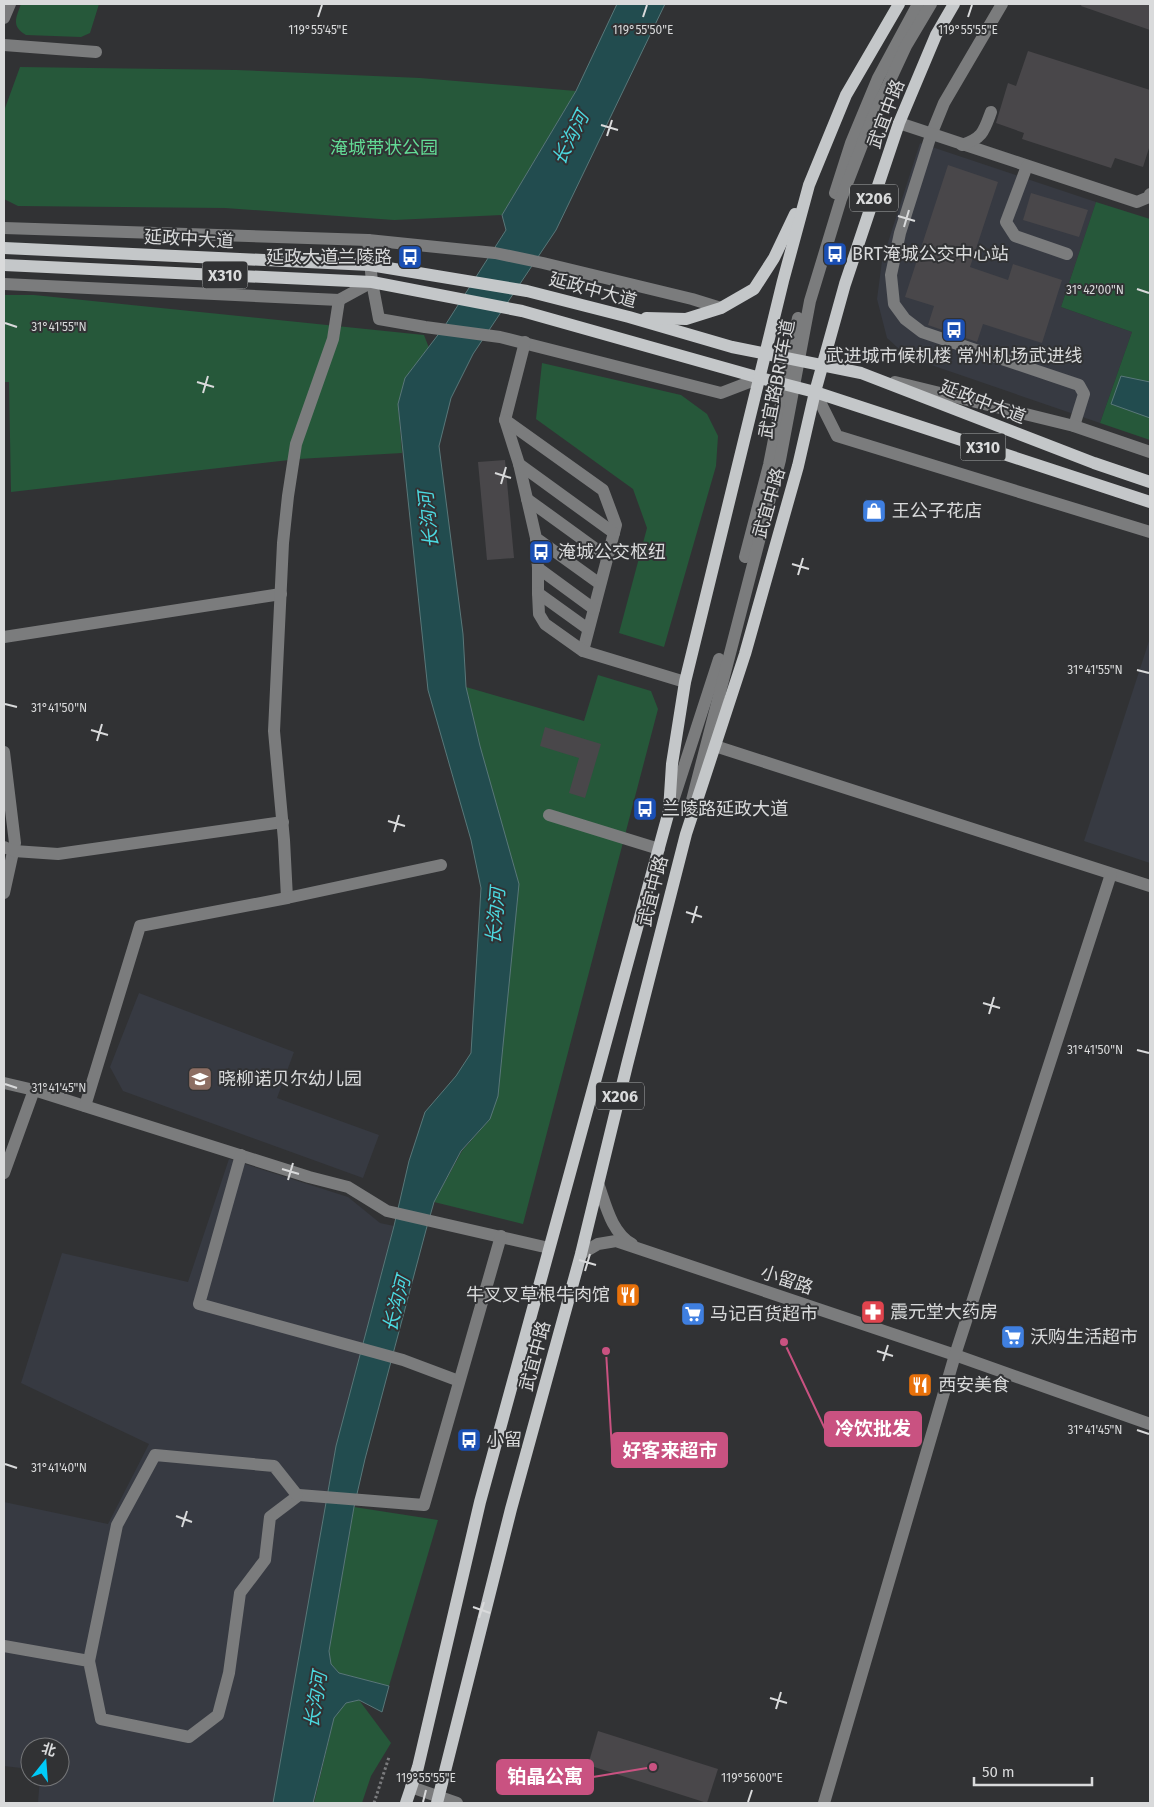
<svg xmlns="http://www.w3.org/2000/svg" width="1154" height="1807" font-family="'Fira Sans','Noto Sans SC',sans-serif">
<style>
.built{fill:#373a42}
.green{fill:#26583a}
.water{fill:#224c4f;stroke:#597779}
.building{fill:#49474a}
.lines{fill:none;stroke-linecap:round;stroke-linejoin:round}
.path{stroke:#7a7b7d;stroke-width:3;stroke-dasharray:2.5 2.5;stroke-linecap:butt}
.minor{stroke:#7b7c7d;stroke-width:12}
.major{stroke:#c4c7c9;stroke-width:12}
.ticks{fill:none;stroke:#d9dadb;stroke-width:2}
.labels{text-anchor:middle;stroke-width:4;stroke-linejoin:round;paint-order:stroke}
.shield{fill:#313234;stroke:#a7a8a9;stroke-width:1}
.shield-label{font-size:16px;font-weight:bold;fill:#d9dadb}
.street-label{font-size:18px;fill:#d9dadb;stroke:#313234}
.park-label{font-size:18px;fill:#62db95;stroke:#313234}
.poi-label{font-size:18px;fill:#d9dadb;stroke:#313234;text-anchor:start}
.water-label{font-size:19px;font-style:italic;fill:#4bd8df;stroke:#313234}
.ticks-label{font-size:12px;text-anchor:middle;fill:#d9dadb;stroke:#313234;stroke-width:4;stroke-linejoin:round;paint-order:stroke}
.leader{fill:none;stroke:#c95281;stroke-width:2}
.callout-dot{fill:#c95281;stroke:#313234;stroke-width:2}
.callout{fill:#c95281;stroke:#c95281;stroke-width:2}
.callout-label{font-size:19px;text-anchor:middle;font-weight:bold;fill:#fff}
</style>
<rect width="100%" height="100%" fill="#313234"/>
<g class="built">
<path d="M920,143L1096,202L1061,307L1132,332L1100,423L908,357L887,338L877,299L882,261Z"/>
<path d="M1150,638V863L1084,841Z"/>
<path d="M139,993L294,1052L277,1098L379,1135L363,1178L123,1091L110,1067Z"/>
<path d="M229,1159L348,1197L380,1223L394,1226L336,1446L273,1803H38L40,1777H60V1747H30V1769L4,1766V1502L108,1524L149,1444L21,1383L62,1253L188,1282Z"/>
</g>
<g class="green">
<path d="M21,4H99L90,33L81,37L26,35C11,26 16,18 21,4Z"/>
<path d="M20,67L236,70L420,78L576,91L502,215L394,220L225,208L18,206L4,199V111Z"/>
<path d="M1096,202L1150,219V440L1100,423L1132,332L1061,307Z"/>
<path d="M4,295H34L424,335L429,348L405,378L398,404L402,453L298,459L11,492L9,382H4Z"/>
<path d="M542,363L681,395L707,414L718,436L716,466L664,647L619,633L647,528L633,489L536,419Z"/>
<path d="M598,675L651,691L658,709L523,1224L434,1202L462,1151L490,1119L480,746L466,687L584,721Z"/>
<path d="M354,1507L438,1520L389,1686L339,1673L331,1664L329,1651Z"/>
<path d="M359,1700L391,1743L371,1776L362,1803H314L334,1718L346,1703Z"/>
</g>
<g class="water">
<path d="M617,4H665L556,230L473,354L451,398L439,446L463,634L466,687L480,746L519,884L498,1096L490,1119L461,1151L434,1202L426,1230L365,1459L354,1507L329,1651L331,1664L339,1673L389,1686L382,1712L359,1700L346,1703L334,1718L313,1803H273L336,1446L394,1226L409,1161L425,1112L456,1076L471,1053L481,888L471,840L428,690L398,404L405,378L444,327L506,230L502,215L576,91Z"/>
<path d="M1121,376L1150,382V418L1111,404Z"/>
</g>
<g class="building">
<path d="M1082,4H1150V30L1081,6Z"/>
<path d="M1028,51L1150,90V145L1143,167L1115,158L1111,168L1022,139L1024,133L996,123L1008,83L1016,86Z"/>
<path d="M948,165L998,182L970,267L1008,280L1013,264L1062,280L1042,343L983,324L977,342L928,325L934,306L905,297Z"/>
<path d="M1031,193L1088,210L1079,237L1023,220Z"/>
<path d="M505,460L514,558L487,560L478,462Z"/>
<path d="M545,727L601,744L585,798L569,793L579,758L540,746Z"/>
<path d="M598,1731L718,1769L707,1803L588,1765Z"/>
</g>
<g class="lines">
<path class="path" d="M374,1803L389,1757"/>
<g class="minor">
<path d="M1002,4L944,103L931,135L900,233L891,275L894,304L905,319L922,332L1079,385L1084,394L1074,426"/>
<path d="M4,18L10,4"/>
<path d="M4,45L96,52"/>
<path d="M899,123L1137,202L1149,197L1150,194"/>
<path d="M962,145C983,138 984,131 991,112"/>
<path d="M1027,166L1006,222L1015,236L1067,254"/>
<path d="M835,193L851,143L878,78L918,4"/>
<path d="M4,228L368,240L495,253L543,263L692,299L721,308"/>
<path d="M368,240L372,282L379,319L425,327L500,337L721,393L760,378"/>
<path d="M4,284L339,300L372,282"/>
<path d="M525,342L505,420L519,464L536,538L600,584"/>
<path d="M895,382L1074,426L1150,452"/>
<path d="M815,392L837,436L1150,532"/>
<path d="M505,420L603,490L616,525L583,651"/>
<path d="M519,464L614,533"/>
<path d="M527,499L607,557"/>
<path d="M536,538L538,568L594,609"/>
<path d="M745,557L769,465L798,318"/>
<path d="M538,568V593L588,629"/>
<path d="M538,593L539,614L545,624L583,651L685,682"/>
<path d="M4,637L281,594"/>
<path d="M715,746L1150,886"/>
<path d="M4,752L15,843L4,893"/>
<path d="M672,804L719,659"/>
<path d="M689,812L780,460L810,301L841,199L872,119L906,46L931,4"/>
<path d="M549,815L659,849"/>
<path d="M4,847L14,851L58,854L283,822"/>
<path d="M287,898L284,840L274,731L283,543L288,496L296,444L333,339L339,300"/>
<path d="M4,1083L34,1090L309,1177L348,1187L387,1211L549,1248"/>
<path d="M85,1106L140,926L287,898L441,865"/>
<path d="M241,1155L199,1304L403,1360L459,1381"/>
<path d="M4,1173L34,1090"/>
<path d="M599,1186C606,1206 612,1233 632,1244"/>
<path d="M581,1254L598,1244L616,1241L955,1355L1150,1424"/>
<path d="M4,1646L89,1661L101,1719L189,1737L218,1715L229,1673L240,1593L265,1560L270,1517L299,1495L424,1505L501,1236"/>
<path d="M89,1661L117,1525L155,1455L274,1466L297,1495"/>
<path d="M411,1787L457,1803"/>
<path d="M824,1803L955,1355L1111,874"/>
</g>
<g class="major">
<path d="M4,248L370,265L527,291L629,317L732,347L861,373L1094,463L1150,482"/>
<path d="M4,265L372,282L522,311L760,378L815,392L1150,502"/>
<path d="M646,318L686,319L721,308L754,289L774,258L795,214"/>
<path d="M406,1803L418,1767L480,1502L669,811L672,764L685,682L783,281L809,185L846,95L899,4"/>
<path d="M437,1803L511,1509L581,1254L627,1065L686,834L745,654L798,466L815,392L845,284L899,123L936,35L954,4"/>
</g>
</g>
<path class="ticks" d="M318,17L322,5M643,17L647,5M968,17L972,5M601,125L618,130M607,136L612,120M898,216L915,221M904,227L909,210M1137,289L1149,293M5,323L17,327M197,382L214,387M203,393L208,376M495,473L511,478M501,484L506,467M792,564L809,569M798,575L803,558M1137,670L1149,673M5,704L17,707M91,730L108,735M97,741L102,724M388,821L405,826M394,832L399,815M686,912L702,917M692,923L697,906M983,1003L1000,1008M989,1014L994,997M1137,1050L1149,1053M5,1084L17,1088M282,1169L299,1174M288,1180L293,1163M579,1260L596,1265M585,1271L590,1254M877,1351L893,1356M883,1361L888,1345M1137,1430L1149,1434M5,1464L17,1468M176,1516L192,1522M182,1527L187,1511M473,1607L490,1613M479,1618L484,1602M770,1698L787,1703M776,1709L781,1692M423,1802L426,1790M748,1802L752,1790"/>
<defs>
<symbol id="bus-square" viewBox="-11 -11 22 22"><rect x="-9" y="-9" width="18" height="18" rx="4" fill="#1a4fb4" stroke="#313234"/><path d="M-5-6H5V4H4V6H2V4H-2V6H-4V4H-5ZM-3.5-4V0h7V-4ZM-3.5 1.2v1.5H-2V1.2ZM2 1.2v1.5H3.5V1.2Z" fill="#fff"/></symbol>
<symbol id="shop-square" viewBox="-11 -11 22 22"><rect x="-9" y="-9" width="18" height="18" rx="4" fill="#3f7fe0" stroke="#313234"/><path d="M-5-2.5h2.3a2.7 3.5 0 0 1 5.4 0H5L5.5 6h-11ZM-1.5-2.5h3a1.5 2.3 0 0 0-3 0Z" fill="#fff"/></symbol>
<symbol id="school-square" viewBox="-11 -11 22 22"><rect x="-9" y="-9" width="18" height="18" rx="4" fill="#8d6e63" stroke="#313234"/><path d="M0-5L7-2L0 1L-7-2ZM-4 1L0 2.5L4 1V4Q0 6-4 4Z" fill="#fff"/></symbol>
<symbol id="restaurant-square" viewBox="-11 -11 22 22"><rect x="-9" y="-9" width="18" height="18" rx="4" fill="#e8710a" stroke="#313234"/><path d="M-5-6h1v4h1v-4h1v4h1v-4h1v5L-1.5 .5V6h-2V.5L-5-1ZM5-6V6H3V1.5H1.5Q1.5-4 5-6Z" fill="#fff"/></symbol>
<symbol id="pharmacy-square" viewBox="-11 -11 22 22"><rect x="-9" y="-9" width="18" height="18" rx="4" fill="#e0444e" stroke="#313234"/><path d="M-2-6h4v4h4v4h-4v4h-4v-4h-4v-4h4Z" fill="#fff"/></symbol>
<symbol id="supermarket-square" viewBox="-11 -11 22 22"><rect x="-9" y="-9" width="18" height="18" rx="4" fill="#3f7fe0" stroke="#313234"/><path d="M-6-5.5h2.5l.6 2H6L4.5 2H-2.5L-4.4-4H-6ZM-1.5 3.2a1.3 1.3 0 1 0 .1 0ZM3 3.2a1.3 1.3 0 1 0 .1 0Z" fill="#fff"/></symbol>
</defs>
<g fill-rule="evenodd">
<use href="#bus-square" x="821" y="240" width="28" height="28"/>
<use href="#bus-square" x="396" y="243" width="28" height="28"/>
<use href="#bus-square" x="940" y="316" width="28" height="28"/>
<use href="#shop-square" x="860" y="497" width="28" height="28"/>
<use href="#bus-square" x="527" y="538" width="28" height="28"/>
<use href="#bus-square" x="631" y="795" width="28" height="28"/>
<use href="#school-square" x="186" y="1065" width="28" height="28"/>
<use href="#restaurant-square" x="614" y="1281" width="28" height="28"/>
<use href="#pharmacy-square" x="859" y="1298" width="28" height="28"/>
<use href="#supermarket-square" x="679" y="1300" width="28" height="28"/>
<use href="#supermarket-square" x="999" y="1323" width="28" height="28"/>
<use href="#restaurant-square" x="906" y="1371" width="28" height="28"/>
<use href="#bus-square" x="455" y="1426" width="28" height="28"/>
</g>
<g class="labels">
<g class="shield">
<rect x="850" y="184.5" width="48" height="27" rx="4"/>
<rect x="202.5" y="261.5" width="45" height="27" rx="4"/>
<rect x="960.5" y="433.5" width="45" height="27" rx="4"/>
<rect x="596" y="1082.5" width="48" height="27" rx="4"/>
</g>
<g class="shield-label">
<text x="874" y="204">X206</text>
<text x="225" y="281">X310</text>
<text x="983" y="453">X310</text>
<text x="620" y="1102">X206</text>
</g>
<g class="street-label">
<text transform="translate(886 114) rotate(-69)" y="6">武宜中路</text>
<text transform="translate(189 239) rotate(3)" y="6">延政中大道</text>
<text transform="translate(593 290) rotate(15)" y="6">延政中大道</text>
<text transform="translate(777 379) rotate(-79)" y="6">武宜路BRT车道</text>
<text transform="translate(983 402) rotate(21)" y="6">延政中大道</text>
<text transform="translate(769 503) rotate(-74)" y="6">武宜中路</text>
<text transform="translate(653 891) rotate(-76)" y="6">武宜中路</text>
<text transform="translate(787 1280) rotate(19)" y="6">小留路</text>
<text transform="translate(535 1356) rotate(-75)" y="6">武宜中路</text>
</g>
<g class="park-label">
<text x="384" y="154">淹城带状公园</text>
</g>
<g class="poi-label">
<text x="852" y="260">BRT淹城公交中心站</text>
<text x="392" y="263" text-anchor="end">延政大道兰陵路</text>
<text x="954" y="362" text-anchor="middle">武进城市候机楼 常州机场武进线</text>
<text x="892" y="517">王公子花店</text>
<text x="558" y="558">淹城公交枢纽</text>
<text x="662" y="815">兰陵路延政大道</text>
<text x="218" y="1085">晓柳诺贝尔幼儿园</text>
<text x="610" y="1301" text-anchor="end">牛叉叉草根牛肉馆</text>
<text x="890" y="1318">震元堂大药房</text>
<text x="710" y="1320">马记百货超市</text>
<text x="1030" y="1343">沃购生活超市</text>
<text x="938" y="1391">西安美食</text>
<text x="486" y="1446">小留</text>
</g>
<g class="water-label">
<text transform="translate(570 138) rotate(-63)" y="7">长沟河</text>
<text transform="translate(428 520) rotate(-96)" y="7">长沟河</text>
<text transform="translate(495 916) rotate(-85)" y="7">长沟河</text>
<text transform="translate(396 1304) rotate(-75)" y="7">长沟河</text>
<text transform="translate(315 1700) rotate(-81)" y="7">长沟河</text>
</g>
</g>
<g class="ticks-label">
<text x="318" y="34">119°55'45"E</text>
<text x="643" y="34">119°55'50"E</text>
<text x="968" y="34">119°55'55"E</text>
<text x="1095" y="294">31°42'00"N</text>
<text x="59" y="331">31°41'55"N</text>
<text x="1095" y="674">31°41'55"N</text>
<text x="59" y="712">31°41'50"N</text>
<text x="1095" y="1054">31°41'50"N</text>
<text x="59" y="1092">31°41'45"N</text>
<text x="1095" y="1434">31°41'45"N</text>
<text x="59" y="1472">31°41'40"N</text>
<text x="426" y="1782">119°55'55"E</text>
<text x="752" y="1782">119°56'00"E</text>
</g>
<path class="leader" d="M784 1342L825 1429M606 1351L612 1450M653 1767L593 1777"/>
<g class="callout-dot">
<circle cx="784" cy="1342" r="5"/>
<circle cx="606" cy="1351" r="5"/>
<circle cx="653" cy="1767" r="5"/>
</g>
<g class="callout">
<rect x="825" y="1412" width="96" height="34" rx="5"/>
<rect x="612" y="1433" width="115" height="34" rx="5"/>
<rect x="497" y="1760" width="96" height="34" rx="5"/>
</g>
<g class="callout-label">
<text x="873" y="1435">冷饮批发</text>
<text x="670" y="1457">好客来超市</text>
<text x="545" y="1783">铂晶公寓</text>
</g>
<rect width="1154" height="1807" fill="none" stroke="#d9dadb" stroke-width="10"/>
<g transform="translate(45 1762) rotate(17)"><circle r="24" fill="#313234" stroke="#747577"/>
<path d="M0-4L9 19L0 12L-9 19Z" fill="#00cbf9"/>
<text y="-8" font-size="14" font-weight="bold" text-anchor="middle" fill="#d9dadb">北</text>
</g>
<path d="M974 1777v8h118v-8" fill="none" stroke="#d9dadb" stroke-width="2.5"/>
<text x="982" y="1777" font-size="15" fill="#d9dadb" stroke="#313234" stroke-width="4" paint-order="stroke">50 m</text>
</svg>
